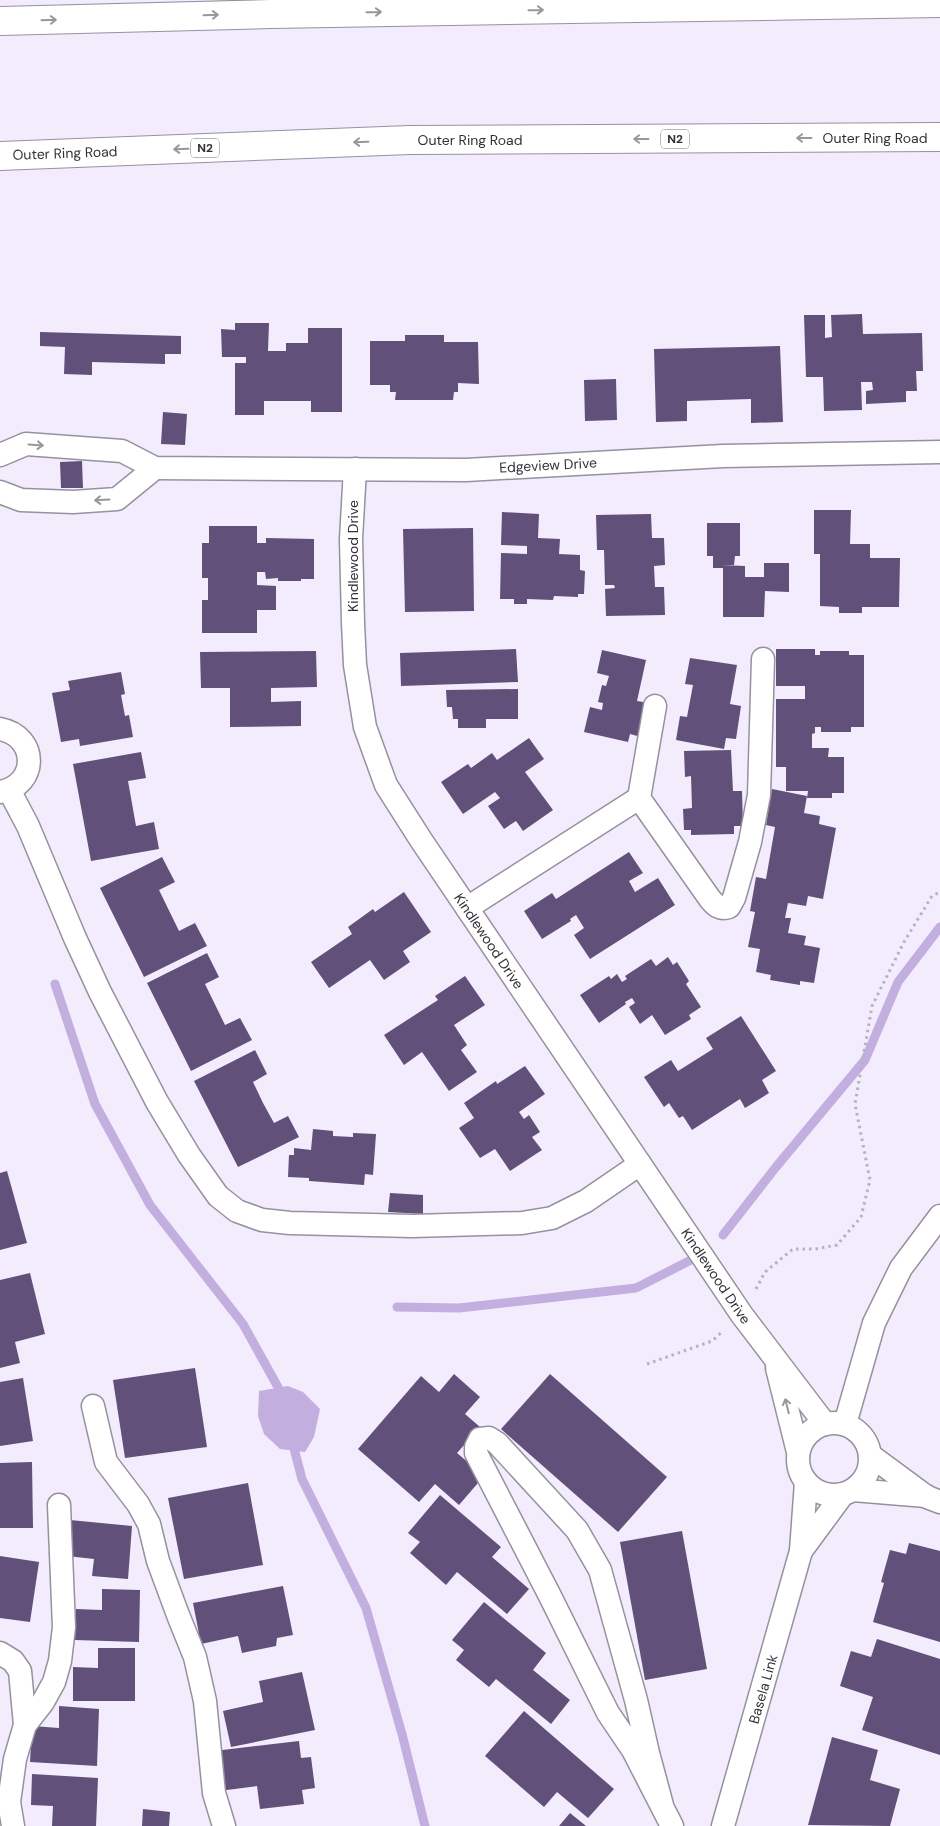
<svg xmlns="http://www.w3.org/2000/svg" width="940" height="1826" font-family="'DM Sans',sans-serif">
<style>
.water{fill:#c2afdf}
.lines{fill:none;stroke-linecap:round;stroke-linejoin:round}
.stream{stroke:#c2afdf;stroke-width:9}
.building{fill:#61507a}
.street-casing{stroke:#96919f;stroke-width:25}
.highway-casing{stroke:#96919f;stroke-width:30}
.path{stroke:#b6b1be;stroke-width:3;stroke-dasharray:2.5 4;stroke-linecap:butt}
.street{stroke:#fff;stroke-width:22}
.highway{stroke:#fff;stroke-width:28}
.oneway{stroke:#98989a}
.labels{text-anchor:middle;stroke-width:5;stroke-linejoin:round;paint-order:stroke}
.shield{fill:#fff;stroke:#706e72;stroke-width:1}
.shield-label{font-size:12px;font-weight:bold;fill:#323036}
.street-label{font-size:14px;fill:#323036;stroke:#fff}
</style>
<rect width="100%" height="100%" fill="#f2ecfc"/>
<path class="water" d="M288,1386L303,1392L320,1409L314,1437L305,1452L280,1449L264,1434L258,1416L259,1391Z"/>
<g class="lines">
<g class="stream">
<path d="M55,984L95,1104L150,1205L243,1324L279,1389L282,1399"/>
<path d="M723,1235L776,1167L865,1060L898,982L940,927"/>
<path d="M397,1307L459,1308L636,1288L689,1261"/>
<path d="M292,1441L302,1479L366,1608L402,1734L425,1826"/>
</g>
</g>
<g class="building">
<path d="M862,314L863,334L922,333L923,371H916L917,391H906V402L866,404V391L873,390L872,382H861L862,410L824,411L823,377H806L804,315H825V338L832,337L831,315Z"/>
<path d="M235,323H269L268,351H286V343H308V328H342V412H311V401H264V415H235V363H246V357H222L221,329L235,330Z"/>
<path d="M40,332L181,336V354H165V364L92,362V375L64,374L65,347L40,346Z"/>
<path d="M405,335H444V342H478L479,384L458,383V392H454L453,400H395L396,392H390V385H370V341H405Z"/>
<path d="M780,346L783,422L751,423V399L687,401V421L656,422L654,349Z"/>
<path d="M616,379L617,420L585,421L584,380Z"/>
<path d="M163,412L187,414L185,445L161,444Z"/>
<path d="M82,461L83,488H61L60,462Z"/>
<path d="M814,510H851L850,544H870V558H900L899,607H862V613H839V607L820,606V554H814Z"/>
<path d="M502,512L539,514L538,538L560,539L559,554L580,555V570L585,571L584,594H578V597L554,596L553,600L527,599V604H514V599H500L501,553L527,554V546L501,545Z"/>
<path d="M651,514L652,538H664L665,565L654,566L655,587H664L665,615L606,616L605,589L615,588L614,585H605L604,550H597L596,515Z"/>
<path d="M707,523H740V556H735L734,565H722L745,566V577H764V563H789V592L765,591L764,617H723V568H713V556H707Z"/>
<path d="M209,526H257V543H266V538L314,539V579H301V581H278V578L266,579L265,572H257V585L276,586V610H257V633H202V600H208V578H202V543H209Z"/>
<path d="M473,528L474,611L405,612L403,529Z"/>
<path d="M516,649L518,682L401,686L400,653Z"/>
<path d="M776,649H815V655H820V651H849V655H864V727H851V732H821V727H815V733L812,734V748H829L828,757H844V793H832V798H807L808,791H786V767H776V699H805V686H776Z"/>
<path d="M602,650L646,660L637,701L649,703L641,737L630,734L628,742L584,732L590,707L602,710L603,703L598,702L602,685L606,686L609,676L597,673Z"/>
<path d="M316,651L317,687L271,688V702L301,701V726L230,727V688H201L200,652Z"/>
<path d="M690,658L737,665L730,704L741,706L736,739L726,738L724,749L676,740L680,716L687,717L693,685L685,684Z"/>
<path d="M121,672L125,694L121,695L125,716L129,715L133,737L80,746L79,739L61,742L52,693L70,690L68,681Z"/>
<path d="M518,689V719H486V728H458V719H453L452,707H447L446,690Z"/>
<path d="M529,738L544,759L525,772L553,810L523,831L516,821L504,829L488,806L500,798L495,792L463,814L441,782L468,764L471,768L492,753L497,760Z"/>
<path d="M731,750L733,791H742L743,826H734V834L691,835V830H684L683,809L692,808L691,776L685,777L684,751Z"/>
<path d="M141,752L146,778L128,781L136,826L154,822L159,849L91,861L73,764Z"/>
<path d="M772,789L807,796L804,813L820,816L819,824L836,828L823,899L808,896L806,906L788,903L785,918H791L788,933L806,936L804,945L820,948L814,983L800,981V985L770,980L771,975L756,972L760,949L748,947L755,912L750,911L756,877L766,879L775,827L766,825Z"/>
<path d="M629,852L643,873L629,881L635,892L658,878L675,905L590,959L574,935L584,928L576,915L570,919L571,921L542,939L524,911L552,893L556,899Z"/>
<path d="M162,857L175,882L159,890L179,931L195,923L207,946L144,977L100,888Z"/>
<path d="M404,892L431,932L403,951L410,962L384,980L370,960L329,988L311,962L352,934L348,927L373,909L375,912Z"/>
<path d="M207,953L219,977L205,984L225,1025L240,1018L252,1040L191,1071L147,983Z"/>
<path d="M668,957L673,965L677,962L689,981L686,984L701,1007L689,1015L691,1019L665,1035L652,1015L640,1024L629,1007L635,1003L632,998L625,1002L626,1004L599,1023L580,995L609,976L611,979L617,974L622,982L627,979L625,976L651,959L656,966Z"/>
<path d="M465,976L485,1005L454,1025L467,1045L461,1050L477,1072L449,1091L422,1052L404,1065L384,1035L438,1000L435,996Z"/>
<path d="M741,1016L776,1071L762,1080L769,1093L745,1108L740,1099L692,1130L683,1116L679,1118L669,1103L664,1107L644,1077L671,1060L678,1071L713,1049L706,1038Z"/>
<path d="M255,1050L267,1074L253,1082L263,1103L274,1123L288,1116L299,1137L238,1167L194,1081Z"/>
<path d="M525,1066L545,1094L519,1112L524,1119L529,1115L540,1132L532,1137L542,1150L510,1171L495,1149L480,1158L459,1128L474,1118L464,1103L496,1081L497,1084Z"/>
<path d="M313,1129L333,1131V1136L353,1137V1133L376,1134L373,1175L365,1174L364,1185L309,1181V1178L288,1177L289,1155H294V1148L311,1150Z"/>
<path d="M7,1171L27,1243L0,1250V1173Z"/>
<path d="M390,1193L423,1195V1214L388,1212Z"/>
<path d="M30,1273L45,1334L15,1342L20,1363L0,1368V1280Z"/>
<path d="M195,1368L207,1447L125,1458L113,1380Z"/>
<path d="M454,1374L480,1397L465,1414L480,1427L457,1453L484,1476L459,1505L435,1484L419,1502L358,1449L421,1376L439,1392Z"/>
<path d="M550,1374L667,1477L618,1532L501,1429Z"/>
<path d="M23,1378L33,1441L0,1446V1382Z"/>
<path d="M32,1462L33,1528H0V1463Z"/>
<path d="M248,1483L263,1565L184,1579L168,1498Z"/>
<path d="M440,1495L501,1547L492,1557L529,1589L507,1614L457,1572L446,1585L410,1553L420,1542L408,1533Z"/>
<path d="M70,1520L132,1526L128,1579L92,1576L94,1559L67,1556Z"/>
<path d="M682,1531L707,1669L645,1680L620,1542Z"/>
<path d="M909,1543L940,1551V1642L873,1622L884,1583L881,1582L890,1550L906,1554Z"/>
<path d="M0,1556L39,1562L30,1622L0,1618Z"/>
<path d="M283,1586L293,1635L277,1638L276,1646L242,1653L238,1636L201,1644L193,1603Z"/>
<path d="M102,1589L140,1590L139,1642L75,1640L76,1609L102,1610Z"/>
<path d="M484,1602L546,1653L533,1670L570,1700L551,1724L496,1679L489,1687L456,1660L464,1650L452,1640Z"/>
<path d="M877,1639L940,1659V1755L862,1730L873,1697L840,1686L851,1651L871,1657Z"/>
<path d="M98,1648H135V1701H73V1667L98,1668Z"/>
<path d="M302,1672L315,1730L231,1747L223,1711L263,1702L259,1681Z"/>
<path d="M59,1706L99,1709L97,1766L30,1762L32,1726L59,1728Z"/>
<path d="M524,1711L614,1789L588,1818L557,1792L544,1807L485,1756Z"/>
<path d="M832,1737L878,1750L870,1780L900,1789L890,1826L808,1825Z"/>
<path d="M299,1741L301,1758L311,1757L315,1788L302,1790L304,1804L260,1809L257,1786L219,1791L214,1751Z"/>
<path d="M32,1774L98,1778L96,1826H52L53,1806L31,1805Z"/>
<path d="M143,1809L170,1812L169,1826H142Z"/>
<path d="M570,1813L586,1826H559Z"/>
</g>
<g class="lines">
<defs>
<g id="street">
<path d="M0,455L26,444L122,451L155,468L466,470L723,456L940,452"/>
<path d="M355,469L351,539L353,623L355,665L365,727L386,785L421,840L742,1315L825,1424"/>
<path d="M0,492L21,500L73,502L117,499L155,468"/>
<path d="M655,706L639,798L710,899C716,906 720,910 729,907L734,898L750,842L759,795L763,659"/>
<path d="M0,729C38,736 39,785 0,792"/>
<path d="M9,790L28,826L75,938L100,992L157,1102L189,1155L218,1196L237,1211L262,1220L290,1223L412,1226L522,1223L552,1218L586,1201L640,1164"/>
<path d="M467,908L639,798"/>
<path d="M777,1368L798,1452"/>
<path d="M93,1406L106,1462L138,1504L149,1524L158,1561L178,1615L195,1657L205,1701L214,1793L224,1826"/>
<circle cx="834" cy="1459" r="36"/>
<path d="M845,1424L874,1323L901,1268L940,1216"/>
<path d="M870,1455L927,1497L940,1502"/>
<path d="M853,1490L926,1496"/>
<path d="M801,1551L843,1494"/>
<path d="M0,1653L13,1661L20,1671L25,1725"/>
<path d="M662,1805L648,1753L636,1700L600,1570L577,1530L497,1443L489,1438L480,1439L476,1447V1453L550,1596L608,1713L633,1750L672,1826"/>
<path d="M13,1826L9,1802L15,1759L25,1725L43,1702L54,1682L60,1661L64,1627L59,1505"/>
<path d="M723,1826L801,1551L806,1482"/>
</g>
<g id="highway">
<path d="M0,21L271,14L940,3"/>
<path d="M0,156L410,140L940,137"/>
</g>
</defs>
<use href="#street" class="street-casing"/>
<use href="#highway" class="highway-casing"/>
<g class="path">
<path d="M756,1289L765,1272L793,1249H815L837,1245L861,1217L870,1180L855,1104L872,1006L904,942L932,896L940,892"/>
<path d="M647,1364L712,1341L723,1331"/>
</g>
<use href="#street" class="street"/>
<use href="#highway" class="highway"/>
</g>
<defs><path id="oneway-shaft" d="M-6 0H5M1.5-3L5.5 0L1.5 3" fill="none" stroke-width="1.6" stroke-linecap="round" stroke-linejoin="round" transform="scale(1.25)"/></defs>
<g class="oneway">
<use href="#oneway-shaft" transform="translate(536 10) rotate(-1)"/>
<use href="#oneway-shaft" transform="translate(374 12) rotate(-1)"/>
<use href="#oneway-shaft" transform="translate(211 15) rotate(-2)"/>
<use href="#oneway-shaft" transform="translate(49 20) rotate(-2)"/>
<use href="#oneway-shaft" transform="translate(804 138) rotate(180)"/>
<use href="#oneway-shaft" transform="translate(641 139) rotate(180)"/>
<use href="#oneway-shaft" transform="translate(361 142) rotate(178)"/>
<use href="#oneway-shaft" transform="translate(181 149) rotate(178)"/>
<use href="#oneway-shaft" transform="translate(36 445) rotate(4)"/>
<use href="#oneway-shaft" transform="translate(102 500) rotate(177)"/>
<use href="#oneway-shaft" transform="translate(787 1406) rotate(-104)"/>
</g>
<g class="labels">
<g class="shield">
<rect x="661" y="129.5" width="28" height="19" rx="4"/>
<rect x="191" y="138.5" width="28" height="19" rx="4"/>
</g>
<g class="shield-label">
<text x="675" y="143">N2</text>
<text x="205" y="152">N2</text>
</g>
<g class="street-label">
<text x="875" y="143">Outer Ring Road</text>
<text x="470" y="145">Outer Ring Road</text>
<text transform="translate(65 153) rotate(-2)" y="5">Outer Ring Road</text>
<text transform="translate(548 465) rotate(-3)" y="5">Edgeview Drive</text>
<text transform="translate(353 556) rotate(-90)" y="5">Kindlewood Drive</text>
<text transform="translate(489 941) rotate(56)" y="5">Kindlewood Drive</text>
<text transform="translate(716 1276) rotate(56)" y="5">Kindlewood Drive</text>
<text transform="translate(763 1689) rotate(-74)" y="5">Basela Link</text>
</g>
</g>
</svg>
